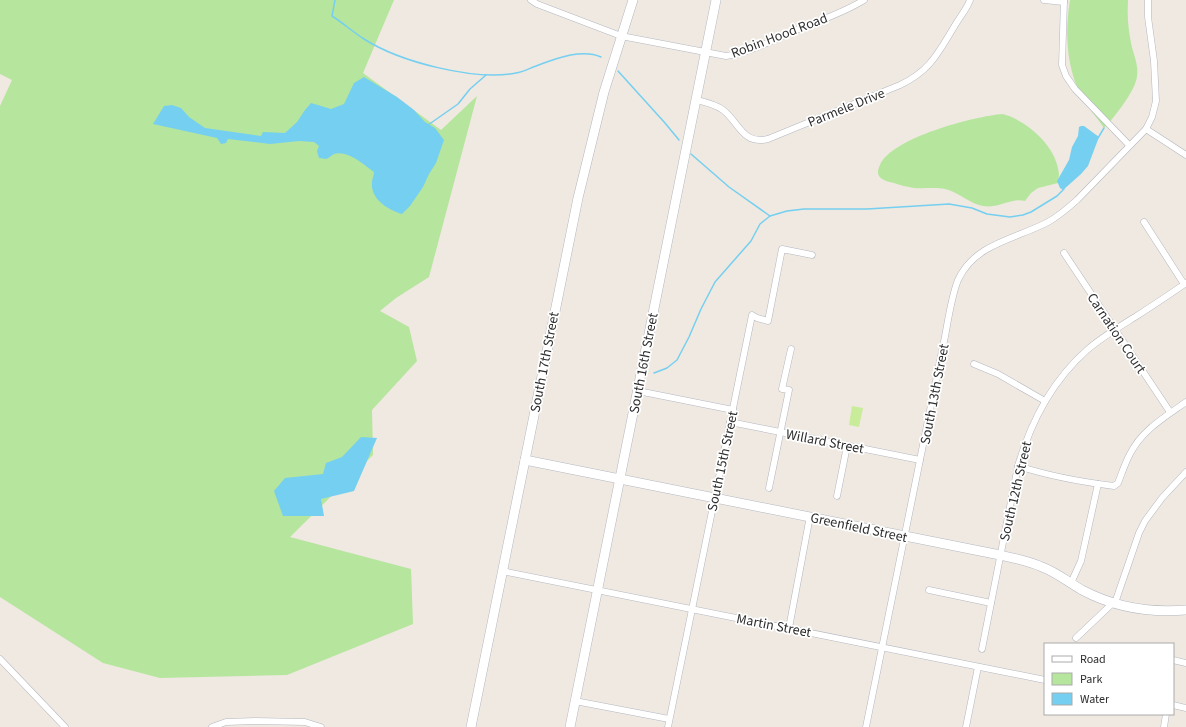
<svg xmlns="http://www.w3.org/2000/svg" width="1186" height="727" font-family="'Source Sans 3',sans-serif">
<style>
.green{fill:#b6e59e}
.pitch{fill:#c9ec9a}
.water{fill:#75cff0}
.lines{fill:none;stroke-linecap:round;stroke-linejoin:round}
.stream{stroke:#75cff0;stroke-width:1.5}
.minor-casing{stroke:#b4b7c1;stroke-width:7}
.secondary-casing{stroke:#b4b7c1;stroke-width:10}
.minor{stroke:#fff;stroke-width:6}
.secondary{stroke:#fff;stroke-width:9}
.labels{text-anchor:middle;stroke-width:3.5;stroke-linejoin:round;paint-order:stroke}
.street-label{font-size:14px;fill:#2e2e2e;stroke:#fff}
</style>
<rect width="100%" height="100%" fill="#efe9e1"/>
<g class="green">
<path d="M0,0H394L363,73L441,130L477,96L429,277L396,298L380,311L409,327L417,361L372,410L373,455L290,537L411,569L413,624L287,675L160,678L103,663L0,597V106L12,80L0,74Z"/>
<path d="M1070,0H1128C1127,14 1128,29 1131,43C1133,53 1139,66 1137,76C1136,90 1114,118 1104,128C1097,117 1087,107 1081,95C1066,67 1065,30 1070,0Z"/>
<path d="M1003,114C1028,121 1057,147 1059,174C1059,177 1058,180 1058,183L1038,188L1031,193L1025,201C1021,200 1017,200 1013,201C1003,203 994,208 983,206C970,204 959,192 945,189C935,187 924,189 914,188C907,187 900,185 894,183C890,182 885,181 882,179C877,175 877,171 880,165C891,138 975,116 1003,114Z"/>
</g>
<path class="pitch" d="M852,406L863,408L859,427L849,425Z"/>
<g class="water">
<path d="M364,77L397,97L414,110L425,122L435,128L444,140L436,163L429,174L423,187L410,206L402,214C388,210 370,199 372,182C372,179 374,175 374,172C364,165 348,150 334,154C332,155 329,158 326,159L319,158L317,151L319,146L314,142L299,141L270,144L228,139L226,143L221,144L217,138L153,124L164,106L172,105L181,108L189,117L205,128L261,136L263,132L285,133L297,122L305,110L311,103L331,109L344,104L354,83Z"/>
<path d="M1081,126H1084L1099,137L1088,166L1081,174L1063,190L1060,188L1057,181L1069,160L1072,147L1078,136L1079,127Z"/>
<path d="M361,437L377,438L354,491L321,499L324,516H283L274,491L285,478L323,474L326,463L342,457Z"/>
</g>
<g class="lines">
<g class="stream">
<path d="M335,0L332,16C343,23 353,32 364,39C400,62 474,81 516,73C523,72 530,68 536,66C555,59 582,48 601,57"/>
<path d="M618,71L665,123L679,140"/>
<path d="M427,124L428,125L458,104L470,89L486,75"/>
<path d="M1098,138L1104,128"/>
<path d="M691,154L729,187L770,216"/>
<path d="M654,373L667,368L677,360L689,337L701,309L715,282L751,241L760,224L770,216L787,211L804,209H867L949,204L972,208L987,214L1010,217L1023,215L1031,212L1057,196L1064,189"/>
</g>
<defs>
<g id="minor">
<path d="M531,0L537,4L621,36L726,56C749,53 775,39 796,30C819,21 843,13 864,0"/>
<path d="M1044,0L1064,2"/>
<path d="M1064,0L1062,65L1066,76L1075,89L1129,145"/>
<path d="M696,100C705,102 715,104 723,110C739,122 742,145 768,139L900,85C930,71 938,53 954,27C959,18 967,9 970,0"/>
<path d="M1146,129L1186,155"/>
<path d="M1144,222L1184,284"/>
<path d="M1064,253L1170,412"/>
<path d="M974,364L998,374L1045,401"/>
<path d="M638,391L733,410"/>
<path d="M730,422L920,460"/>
<path d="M1018,466C1049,476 1082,482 1114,486L1118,483C1122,473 1125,463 1130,454C1142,430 1165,417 1186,402"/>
<path d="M769,488L789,390L782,389L791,349"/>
<path d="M837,496L847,446"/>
<path d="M502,571L1045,680"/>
<path d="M1071,583L1081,561L1098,484"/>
<path d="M929,590L991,603"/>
<path d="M789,628L810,516"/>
<path d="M1076,638L1116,600L1139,533L1145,521L1162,498L1186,472"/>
<path d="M982,649L1018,466C1031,421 1052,381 1087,350C1102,337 1119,327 1135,317C1152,306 1169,295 1186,283"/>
<path d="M0,659L65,727"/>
<path d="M1173,660L1186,663"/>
<path d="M575,701L669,719"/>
<path d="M1173,705L1186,708"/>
<path d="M212,727L226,722L255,721L305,722L321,727"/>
<path d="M668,727L752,315L757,318L768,321L782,249L812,255"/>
<path d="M866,727L942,351C947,330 950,300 958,280C975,243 1016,239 1048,222C1059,216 1068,208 1077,200L1146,129L1152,117L1156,101L1154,61L1148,17V0"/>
<path d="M966,727L978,667"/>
<path d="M1164,727L1166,714"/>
</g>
<g id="secondary">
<path d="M525,460L1000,555C1014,558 1029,561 1042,567C1056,572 1068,582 1082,590C1114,607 1150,613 1186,610"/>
<path d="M471,727L578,198L604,92L633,0"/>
<path d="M570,727L716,0"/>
</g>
</defs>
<use href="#minor" class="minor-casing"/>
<use href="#secondary" class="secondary-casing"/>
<use href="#minor" class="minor"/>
<use href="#secondary" class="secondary"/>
</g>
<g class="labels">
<g class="street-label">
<text transform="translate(779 35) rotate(-21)" y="5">Robin Hood Road</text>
<text transform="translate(846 107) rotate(-22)" y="5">Parmele Drive</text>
<text transform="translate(1117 333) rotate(56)" y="5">Carnation Court</text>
<text transform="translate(544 362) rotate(-79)" y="5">South 17th Street</text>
<text transform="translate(643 363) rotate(-79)" y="5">South 16th Street</text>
<text transform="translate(934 394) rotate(-79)" y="5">South 13th Street</text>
<text transform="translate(825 441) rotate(11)" y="5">Willard Street</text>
<text transform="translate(722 461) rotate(-78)" y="5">South 15th Street</text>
<text transform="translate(1015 491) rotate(-77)" y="5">South 12th Street</text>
<text transform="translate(859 527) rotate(12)" y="5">Greenfield Street</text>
<text transform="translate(774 625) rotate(11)" y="5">Martin Street</text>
</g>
</g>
<rect x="1044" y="643" width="130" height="72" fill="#ffffff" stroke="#ababab"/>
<rect x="1052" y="656" width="20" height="6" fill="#ffffff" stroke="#ababab"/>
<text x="1080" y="663" font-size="12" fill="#2e2e2e">Road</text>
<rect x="1052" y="673" width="20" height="12" fill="#b6e59e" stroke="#ababab"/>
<text x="1080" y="683" font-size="12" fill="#2e2e2e">Park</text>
<rect x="1052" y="693" width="20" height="12" fill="#75cff0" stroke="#ababab"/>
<text x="1080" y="703" font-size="12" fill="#2e2e2e">Water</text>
</svg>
